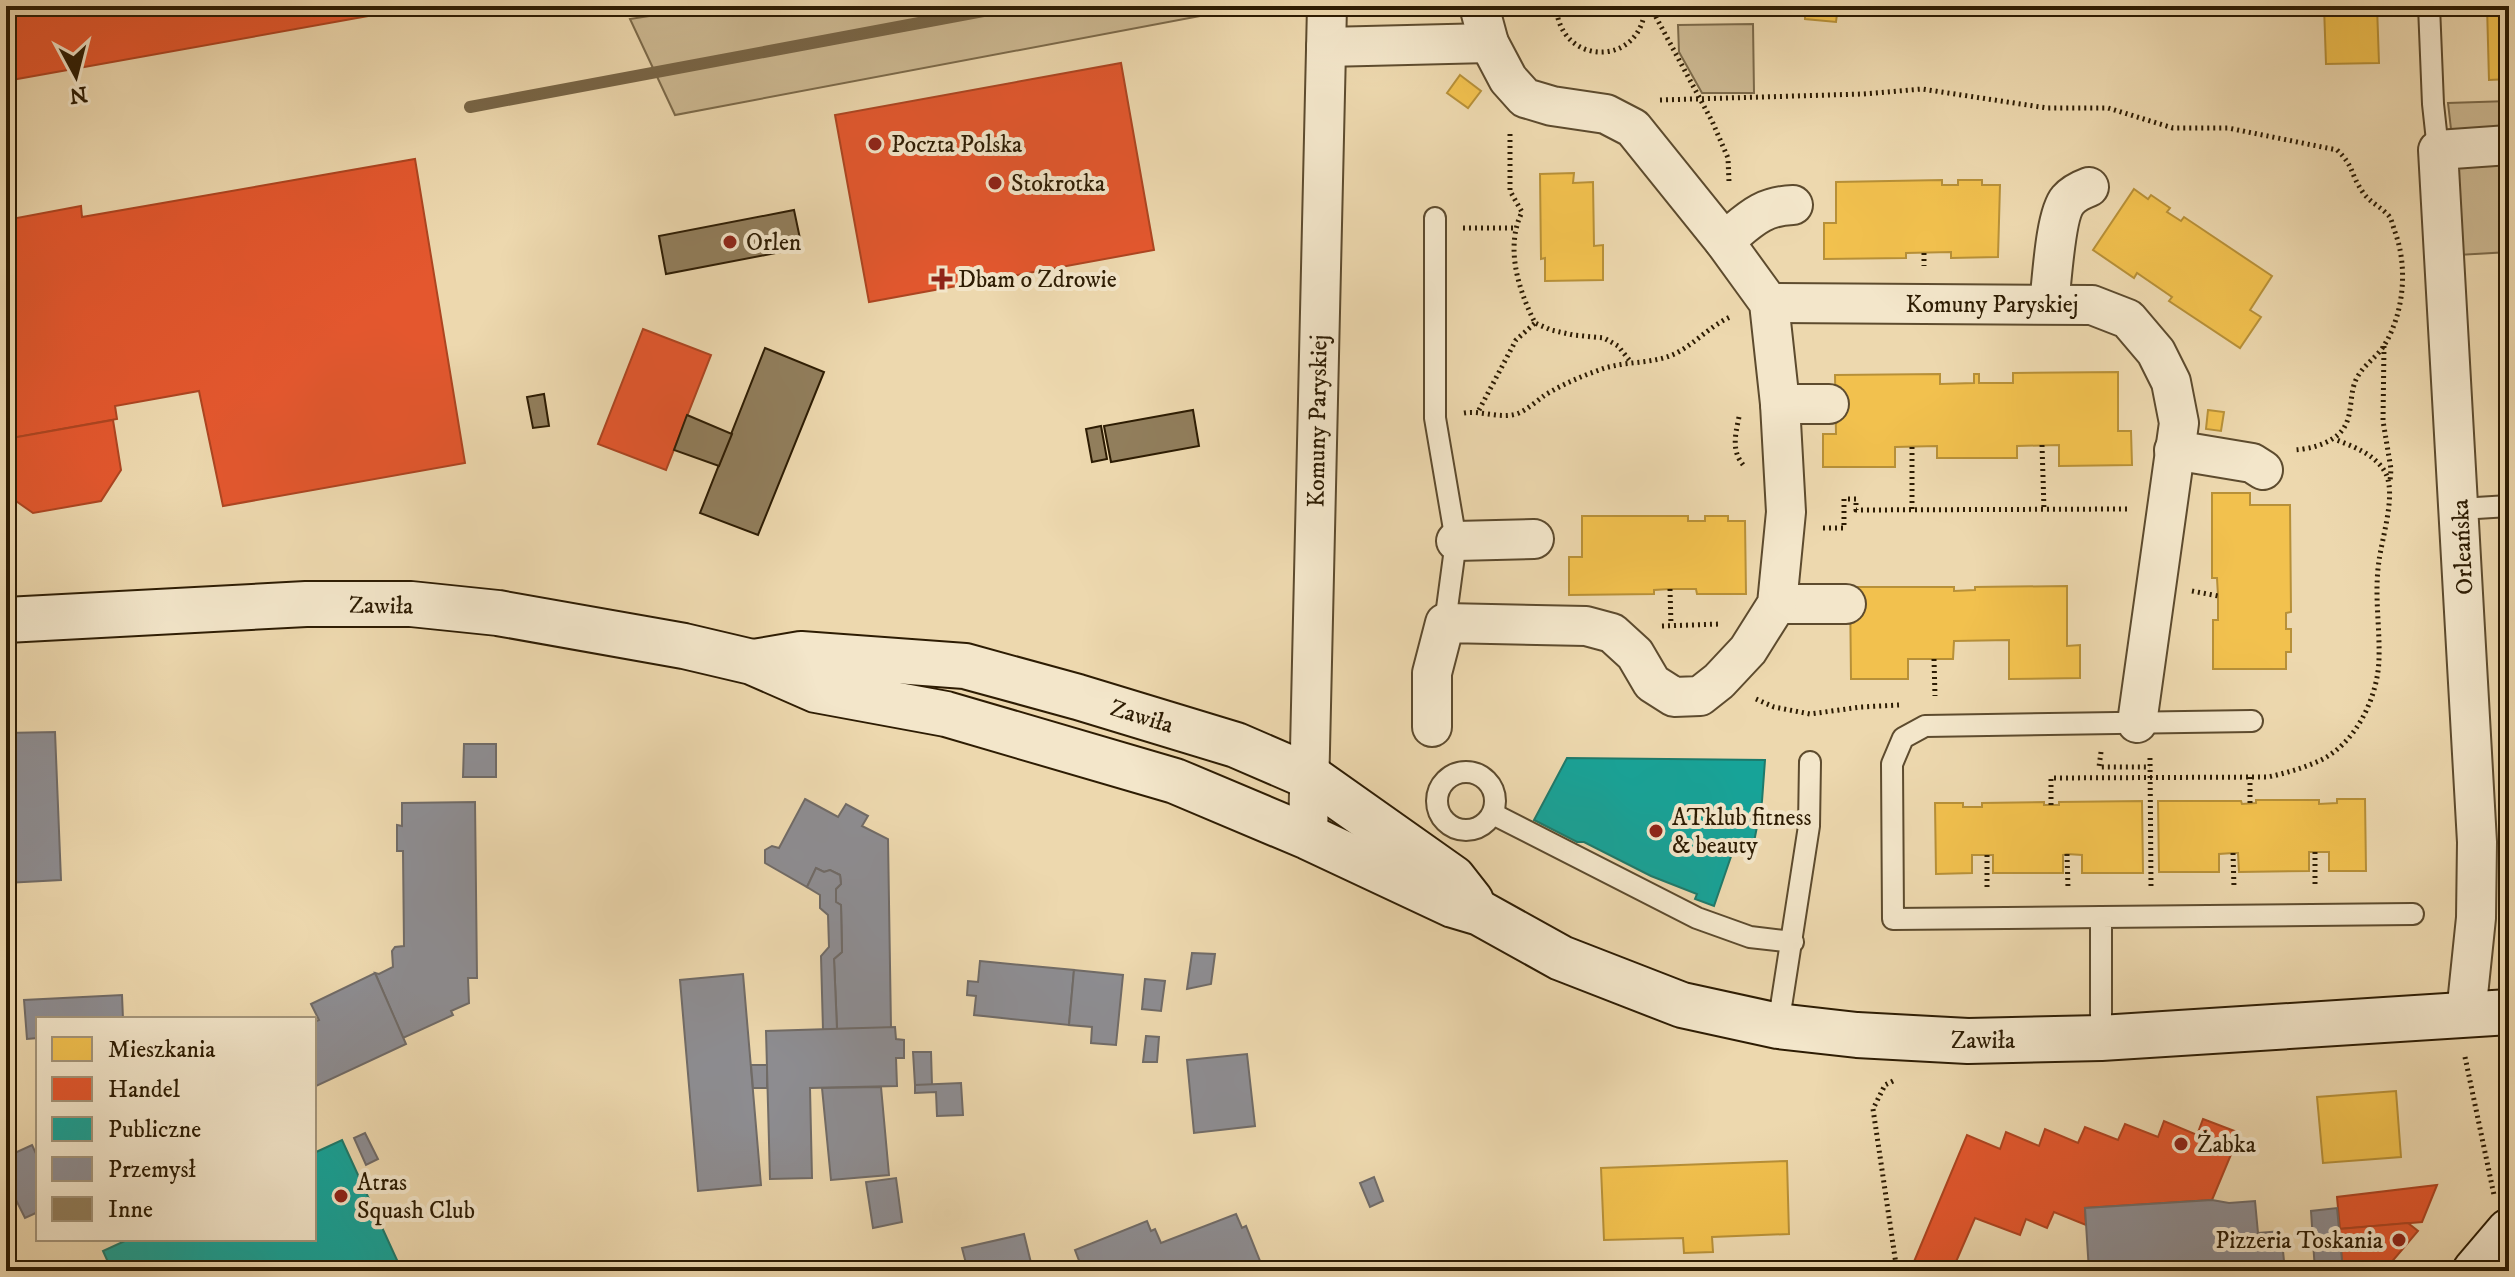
<svg xmlns="http://www.w3.org/2000/svg" width="2515" height="1277" font-family="'IM FELL DW Pica',serif">
<style>
.green{fill:#ccb891;stroke:#7c6a4a;stroke-width:2}
.homes{fill:#f2c14e;stroke:#b79038;stroke-width:2}
.shops{fill:#e4572e;stroke:#ad4521;stroke-width:2}
.public{fill:#17a398;stroke:#1e7a6b;stroke-width:2}
.industry{fill:#8d8d92;stroke:#706b67;stroke-width:2}
.lines{fill:none;stroke-linecap:round;stroke-linejoin:round}
.stream{stroke:#796647;stroke-width:12}
.building{fill:#917e5c;stroke:#2d1c03;stroke-width:2}
.lane-casing{stroke:#5d4b2e;stroke-width:24}
.street-casing{stroke:#5d4b2e;stroke-width:42}
.secondary-casing{stroke:#2d1c03;stroke-width:48}
.path{stroke:#2d1c03;stroke-width:5;stroke-dasharray:2 4;stroke-linecap:butt}
.lane{stroke:#f3e6ca;stroke-width:20}
.street{stroke:#f3e6ca;stroke-width:38}
.secondary{stroke:#f3e6ca;stroke-width:44}
.poi-dot{fill:#8f2418;stroke:#f3e6ca;stroke-width:3}
.labels{text-anchor:middle;stroke-width:8;stroke-linejoin:round;paint-order:stroke}
.poi-label{font-size:24px;fill:#2d1c03;stroke:#f3e6ca;text-anchor:start}
.street-label{font-size:24px;fill:#2d1c03;stroke:#f3e6ca}
</style>
<rect width="100%" height="100%" fill="#edd8ae"/>
<filter id="stains"><feTurbulence type="fractalNoise" baseFrequency=".0025" numOctaves="4"/><feColorMatrix values="0 0 0 0 .2 0 0 0 0 .09 0 0 0 0 .02 0 0 0 .5 -.17"/></filter>
<radialGradient id="worn" r=".72"><stop offset=".6" stop-color="#630" stop-opacity="0"/><stop offset="1" stop-color="#630" stop-opacity=".3"/></radialGradient>
<g class="green">
<path d="M713,6H1253L675,115L630,19Z"/>
<path d="M1753,24L1754,93H1702L1679,52L1678,25Z"/>
<path d="M2509,101V134L2468,137L2451,129L2448,103Z"/>
<path d="M2509,156V252L2458,255L2454,160Z"/>
</g>
<g class="homes">
<path d="M1805,6H1838L1836,22L1805,19Z"/>
<path d="M2324,6H2377L2379,63L2326,64Z"/>
<path d="M2487,6H2509V79L2489,80Z"/>
<path d="M1460,75L1481,91L1468,108L1447,93Z"/>
<path d="M1574,173L1573,183L1593,182L1594,246L1603,245V280L1545,281V258L1541,259L1540,174Z"/>
<path d="M1942,180V185H1958V180H1982V185H2000L1998,257L1951,258V252L1906,253V258L1824,259V223H1836V182Z"/>
<path d="M2134,189L2148,199L2151,195L2170,208L2167,212L2181,221L2184,217L2272,276L2250,310L2261,317L2240,348L2169,301L2172,297L2137,273L2134,278L2093,250Z"/>
<path d="M2500,274H2509V320H2504Z"/>
<path d="M2509,368V437H2508L2503,369Z"/>
<path d="M2118,372V431H2131L2132,465L2059,466V445L2017,446V458H1937V446L1895,447V467H1823V434H1836L1835,375L1940,374V384L1974,383V374H1979V383H2013V373Z"/>
<path d="M2208,410L2224,412L2221,431L2206,429Z"/>
<path d="M2212,493H2250V505H2290L2291,612L2286,613V629H2291V652H2286V669H2213V620H2218V596L2217,578H2212Z"/>
<path d="M1582,516H1688V521H1705V516H1728V521H1745L1746,594H1697L1696,589H1670L1654,590V594L1569,595V557H1582Z"/>
<path d="M2067,586V646L2080,645V678L2009,679V640L1954,641L1953,659H1908V679H1851L1850,587H1954V591L1975,590V587Z"/>
<path d="M2337,799H2365L2366,871H2329V852H2309V871L2239,872L2238,853H2233L2219,854V872H2159L2158,801H2241L2242,804L2256,803V800H2319V804L2337,803Z"/>
<path d="M2142,801L2143,873H2082V855L2067,854L2063,855V873H1993V855H1972V873L1936,874L1935,803H1963V807H1982V803L2044,802V805H2059V802Z"/>
<path d="M2396,1091L2401,1157L2323,1163L2317,1097Z"/>
<path d="M1787,1161L1789,1234L1712,1237L1713,1252L1684,1253L1683,1238L1604,1240L1601,1168Z"/>
</g>
<g class="shops">
<path d="M6,6H424L6,81Z"/>
<path d="M1121,63L1154,250L869,302L835,115Z"/>
<path d="M415,159L465,463L223,506L199,391L115,406L117,419L6,439V220L81,206L82,217Z"/>
<path d="M643,329L711,355L666,470L598,444Z"/>
<path d="M113,420L121,470L101,501L33,513L6,494V439Z"/>
<path d="M2203,1119L2240,1133L2212,1200L2085,1208L2086,1225L2054,1212L2047,1228L2026,1219L2020,1235L1975,1218L1952,1271H1929L1913,1264L1967,1135L2000,1149L2006,1132L2039,1146L2045,1129L2078,1143L2085,1127L2118,1140L2125,1124L2158,1137L2164,1121L2197,1135Z"/>
<path d="M2437,1185L2422,1222L2340,1229L2337,1197Z"/>
<path d="M2408,1223L2418,1231L2384,1271H2343L2339,1229Z"/>
</g>
<g class="public">
<path d="M1567,758L1765,760L1762,801L1754,842H1736L1714,906L1695,899L1697,894L1651,876L1584,842H1577L1534,820Z"/>
<path d="M342,1140L402,1271H112L103,1251L129,1239H314V1153Z"/>
</g>
<g class="industry">
<path d="M55,732L61,880L6,883V733Z"/>
<path d="M464,744H496V777H463Z"/>
<path d="M805,799L838,817L846,804L868,816L862,826L888,839L891,1028L837,1029L834,959L842,952L841,905L836,902V889L841,884L840,875L830,870L824,872L816,868L807,887L765,863V850L772,846L779,848Z"/>
<path d="M475,802L477,978H468L469,1003L451,1011L453,1015L403,1038L375,973L379,974L393,967L392,951L395,947L404,946L403,851H397V825L402,826V803Z"/>
<path d="M816,868L824,872L830,870L840,875L841,884L836,889V902L841,905L842,952L834,959L837,1029L823,1030L821,956L829,947L828,915L820,908V895L807,887Z"/>
<path d="M1192,953L1215,954L1211,984L1187,989Z"/>
<path d="M980,961L1074,970L1069,1025L974,1015L976,996L967,995L968,981L978,982Z"/>
<path d="M1074,970L1123,975L1116,1045L1091,1043L1092,1027L1069,1025Z"/>
<path d="M375,973L406,1044L314,1087V1022L319,1020L311,1004Z"/>
<path d="M743,974L761,1185L698,1191L680,980Z"/>
<path d="M1145,979L1165,981L1161,1011L1142,1009Z"/>
<path d="M122,995L123,1019H38V1038L27,1039L24,1000Z"/>
<path d="M895,1027L896,1039L904,1040V1058H896L897,1086L810,1088L812,1178L770,1179L766,1031Z"/>
<path d="M1146,1036L1159,1037L1157,1062H1143Z"/>
<path d="M913,1052H931L932,1085H915Z"/>
<path d="M1247,1054L1255,1126L1194,1133L1187,1060Z"/>
<path d="M751,1065H767V1088H753Z"/>
<path d="M961,1083L963,1115L937,1116L936,1092L915,1093V1085Z"/>
<path d="M881,1087L889,1175L831,1180L822,1088Z"/>
<path d="M365,1133L378,1159L366,1165L354,1138Z"/>
<path d="M32,1145L38,1158V1212L25,1218L6,1180V1157Z"/>
<path d="M1374,1177L1383,1201L1370,1207L1360,1183Z"/>
<path d="M896,1178L902,1222L873,1228L866,1182Z"/>
<path d="M2212,1200L2229,1203L2255,1201L2258,1233L2281,1231L2285,1271H2089L2085,1208Z"/>
<path d="M2337,1208L2343,1271H2315L2311,1211Z"/>
<path d="M1236,1214L1242,1228L1246,1226L1264,1271H1083L1075,1250L1147,1221L1151,1231L1155,1229L1161,1243Z"/>
<path d="M1024,1234L1033,1271H997L996,1269L968,1271L962,1248Z"/>
</g>
<g class="lines">
<path class="stream" d="M470,107L1010,6"/>
</g>
<g class="building">
<path d="M794,210L802,248L666,274L659,236Z"/>
<path d="M765,348L824,372L758,535L700,513Z"/>
<path d="M544,394L549,426L533,428L527,397Z"/>
<path d="M1193,410L1199,446L1111,462L1104,426Z"/>
<path d="M687,415L732,434L719,466L674,450Z"/>
<path d="M1101,426L1107,459L1092,462L1086,429Z"/>
</g>
<g class="lines">
<defs>
<g id="lane">
<path d="M2429,6L2433,104L2438,150"/>
<path d="M1435,218V418L1456,541L1445,623"/>
<path d="M2460,509L2509,506"/>
<circle cx="1466" cy="801" r="29"/>
<path d="M1493,814L1697,918L1750,937L1793,942"/>
<path d="M2101,917L1893,919L1892,764L1903,738L1925,726L2252,721"/>
<path d="M1778,1026L1809,826L1810,762"/>
<path d="M2101,1038V917L2413,914"/>
</g>
<g id="street">
<path d="M1326,47L1489,43"/>
<path d="M1724,241C1748,222 1760,206 1793,205"/>
<path d="M1769,303L2092,305L2128,319L2156,352L2171,382L2179,423L2137,723"/>
<path d="M2049,304C2052,282 2055,215 2068,200C2074,193 2081,190 2089,187"/>
<path d="M1780,404H1829"/>
<path d="M2174,450L2252,463L2263,470"/>
<path d="M1456,541L1534,539"/>
<path d="M1777,604H1846"/>
<path d="M1432,727V673L1445,623L1586,626L1612,633L1635,654L1652,683L1674,697L1700,696L1719,681L1748,650L1777,604L1786,512L1780,404L1769,303L1724,241L1633,128L1606,114L1552,106L1525,98L1508,79L1489,43L1479,6"/>
<path d="M1308,837L1327,6"/>
<path d="M2466,1014L2476,918L2477,842L2438,150L2509,145"/>
</g>
<g id="secondary">
<path d="M6,620L306,604H411L498,613L684,646L752,662L816,690L946,714L1175,781L1308,837L1453,905L1480,913L1561,958L1682,1005L1778,1026L1857,1035L1968,1041L2101,1038L2509,1012"/>
<path d="M754,662L801,654L965,666L1078,697L1236,745L1310,777L1453,878L1471,901"/>
<path d="M2475,1271L2509,1231"/>
</g>
</defs>
<use href="#lane" class="lane-casing"/>
<use href="#street" class="street-casing"/>
<use href="#secondary" class="secondary-casing"/>
<g class="path">
<path d="M1556,6C1560,68 1643,67 1645,6"/>
<path d="M1650,6L1712,121L1728,158L1729,182"/>
<path d="M1660,100L1863,94L1922,89L2047,108H2108L2173,128H2228L2337,150C2354,166 2350,173 2362,191C2369,202 2380,206 2388,215C2392,219 2393,227 2395,232C2408,267 2404,312 2385,344C2377,358 2361,366 2355,382C2350,395 2352,411 2346,424C2338,442 2312,449 2294,450"/>
<path d="M1510,134V191L1522,212C1505,247 1518,289 1535,323L1551,330L1573,335L1604,338L1618,346L1630,361"/>
<path d="M1463,228H1514"/>
<path d="M1924,253V266"/>
<path d="M2384,346L2383,421L2391,469L2390,482"/>
<path d="M1479,410L1516,340L1535,323"/>
<path d="M1464,413C1482,410 1502,420 1519,413C1528,409 1537,401 1545,395C1563,384 1582,376 1602,369C1628,360 1657,365 1680,351C1699,340 1710,326 1732,316"/>
<path d="M1739,417C1735,436 1731,452 1745,467"/>
<path d="M2042,445L2044,509"/>
<path d="M1912,447V510"/>
<path d="M1823,528H1844V499H1856V510L2129,509"/>
<path d="M1670,589L1671,625"/>
<path d="M2192,591L2218,596"/>
<path d="M1662,626L1720,624"/>
<path d="M1934,659L1935,696"/>
<path d="M1756,699L1774,707L1810,714L1861,707L1899,705"/>
<path d="M2101,752L2099,767H2150"/>
<path d="M2150,758L2151,888"/>
<path d="M2250,803V777"/>
<path d="M2051,805V778L2268,777C2286,773 2304,768 2321,760C2356,743 2378,697 2379,659C2380,626 2374,594 2379,561C2382,537 2397,493 2385,472C2375,454 2352,446 2334,439"/>
<path d="M2315,852V886"/>
<path d="M2233,853L2234,887"/>
<path d="M2067,854L2068,888"/>
<path d="M1987,855V889"/>
<path d="M2465,1057L2494,1195"/>
<path d="M1893,1081L1885,1085L1873,1109L1897,1271"/>
</g>
<use href="#lane" class="lane"/>
<use href="#street" class="street"/>
<use href="#secondary" class="secondary"/>
</g>
<g class="poi-dot">
<circle cx="875" cy="144" r="8"/>
<circle cx="995" cy="183" r="8"/>
<circle cx="730" cy="242" r="8"/>
<path d="M938 267h8v8h8v8h-8v8h-8v-8h-8v-8h8z"/>
<circle cx="1656" cy="831" r="8"/>
<circle cx="2181" cy="1144" r="8"/>
<circle cx="341" cy="1196" r="8"/>
<circle cx="2399" cy="1240" r="8"/>
</g>
<g class="labels">
<g class="poi-label">
<text x="891" y="152">Poczta Polska</text>
<text x="1011" y="191">Stokrotka</text>
<text x="746" y="250">Orlen</text>
<text x="958" y="287">Dbam o Zdrowie</text>
<text x="1672" y="825">ATklub fitness<tspan x="1672" dy="28">&amp; beauty</tspan></text>
<text x="2197" y="1152">Żabka</text>
<text x="357" y="1190">Atras<tspan x="357" dy="28">Squash Club</tspan></text>
<text x="2383" y="1248" text-anchor="end">Pizzeria Toskania</text>
</g>
<g class="street-label">
<text x="1992" y="312">Komuny Paryskiej</text>
<text transform="translate(1317 421) rotate(-89)" y="8">Komuny Paryskiej</text>
<text transform="translate(2462 547) rotate(-93)" y="8">Orleańska</text>
<text transform="translate(381 605) rotate(1)" y="8">Zawiła</text>
<text transform="translate(1142 716) rotate(17)" y="8">Zawiła</text>
<text x="1983" y="1048">Zawiła</text>
</g>
</g>
<rect width="2515" height="1277" fill="none" stroke="#edd8ae" stroke-width="32"/>
<rect x="8" y="8" width="2499" height="1261" fill="none" stroke="#2d1c03" stroke-width="4"/>
<rect x="16" y="16" width="2483" height="1245" fill="none" stroke="#2d1c03" stroke-width="2"/>
<rect x="36" y="1017" width="280" height="224" fill="#f3e6ca" stroke="#a4957a" stroke-width="2"/>
<rect x="52" y="1037" width="40" height="24" fill="#f2c14e" stroke="#a4957a" stroke-width="2"/>
<text x="108" y="1057" font-size="24" fill="#2d1c03">Mieszkania</text>
<rect x="52" y="1077" width="40" height="24" fill="#e4572e" stroke="#a4957a" stroke-width="2"/>
<text x="108" y="1097" font-size="24" fill="#2d1c03">Handel</text>
<rect x="52" y="1117" width="40" height="24" fill="#17a398" stroke="#a4957a" stroke-width="2"/>
<text x="108" y="1137" font-size="24" fill="#2d1c03">Publiczne</text>
<rect x="52" y="1157" width="40" height="24" fill="#8d8d92" stroke="#a4957a" stroke-width="2"/>
<text x="108" y="1177" font-size="24" fill="#2d1c03">Przemysł</text>
<rect x="52" y="1197" width="40" height="24" fill="#917e5c" stroke="#a4957a" stroke-width="2"/>
<text x="108" y="1217" font-size="24" fill="#2d1c03">Inne</text>
<g transform="translate(76 76) rotate(173)" stroke="#f3e6ca" stroke-width="6" paint-order="stroke">
<path d="M0-6L14 30L0 20L-14 30Z" fill="#2d1c03"/>
<text y="-12" font-size="22" font-weight="bold" text-anchor="middle" fill="#2d1c03">N</text>
</g>
<rect width="100%" height="100%" filter="url(#stains)"/>
<rect width="100%" height="100%" fill="url(#worn)"/>
</svg>
